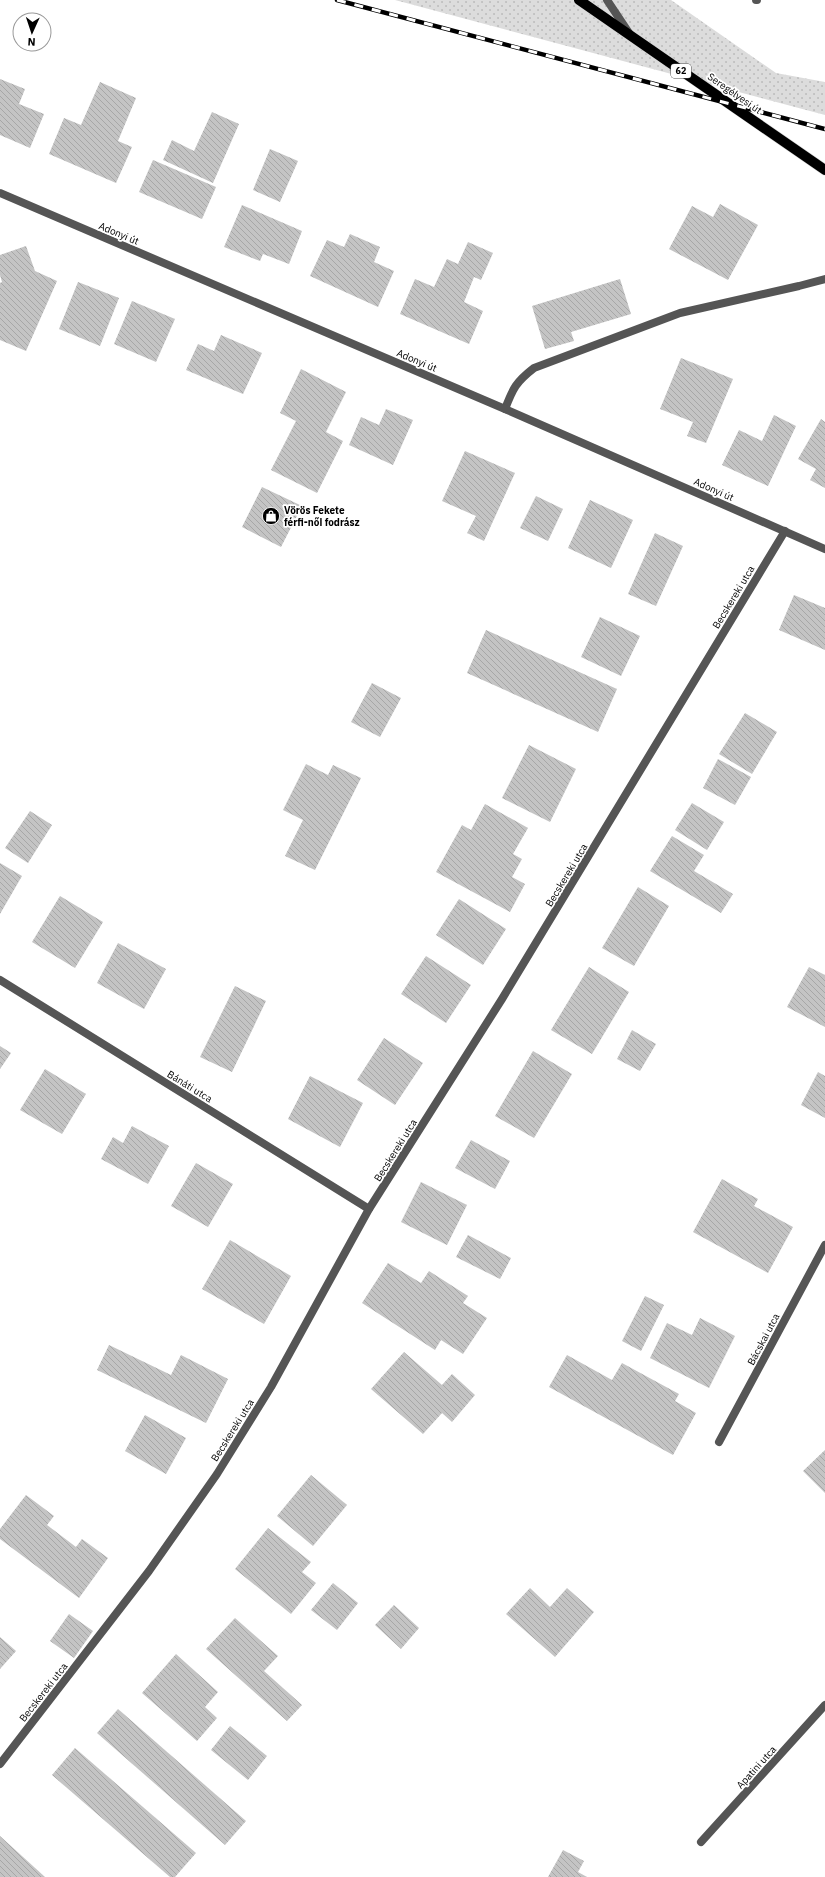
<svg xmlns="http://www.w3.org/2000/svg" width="825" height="1877" font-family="'IBM Plex Sans',sans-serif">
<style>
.grass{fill:url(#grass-dots)}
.building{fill:url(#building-back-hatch)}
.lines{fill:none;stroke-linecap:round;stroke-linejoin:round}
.primary-casing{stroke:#dbdbdb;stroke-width:11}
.service{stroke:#555;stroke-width:8}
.minor{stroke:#555;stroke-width:8}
.tertiary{stroke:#555;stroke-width:8}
.primary{stroke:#000;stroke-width:10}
.rail-casing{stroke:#000;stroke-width:4.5}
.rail{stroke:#fff;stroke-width:3;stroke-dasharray:9;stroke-linecap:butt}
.labels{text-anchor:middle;stroke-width:3.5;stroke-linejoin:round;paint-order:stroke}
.shield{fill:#fff;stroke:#4c4c4c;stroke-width:1}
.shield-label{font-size:9px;font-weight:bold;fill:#000}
.street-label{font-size:10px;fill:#000;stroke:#fff}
.poi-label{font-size:10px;font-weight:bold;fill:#000;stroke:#fff;text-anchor:start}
</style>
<defs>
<pattern id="grass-dots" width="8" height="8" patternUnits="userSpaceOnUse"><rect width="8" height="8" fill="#dcdcdc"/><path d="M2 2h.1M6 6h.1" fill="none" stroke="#bbb" stroke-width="1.8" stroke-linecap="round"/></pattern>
<pattern id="building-back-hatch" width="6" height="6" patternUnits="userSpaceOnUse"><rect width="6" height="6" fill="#c4c4c4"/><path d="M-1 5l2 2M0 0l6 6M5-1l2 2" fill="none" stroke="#a7a7a7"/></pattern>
</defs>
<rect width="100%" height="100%" fill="#fff"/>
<path class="grass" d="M395,0H671L776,73L825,82V115Z"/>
<g class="building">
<path d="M0,79L25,89L19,104L44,114L30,148L0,135Z"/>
<path d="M100,82L136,98L118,141L132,147L116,183L49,154L64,118L81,125Z"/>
<path d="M212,112L239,124L213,183L163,160L172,140L194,151Z"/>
<path d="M270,149L298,161L280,202L253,190Z"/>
<path d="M153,160L216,187L202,219L139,192Z"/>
<path d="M720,204L758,225L728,280L669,249L692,206L713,217Z"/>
<path d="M242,205L302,231L289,264L263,254L260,261L224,247Z"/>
<path d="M350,234L380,247L374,262L394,271L378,307L310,276L327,240L344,247Z"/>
<path d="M468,242L493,253L481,280L474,277L464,302L483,311L469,344L400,314L415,279L434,287L447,259L458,264Z"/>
<path d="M26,246L35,271L57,281L26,351L0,340V283L2,282L0,275V255Z"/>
<path d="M620,279L631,314L571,332L574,341L545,349L532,306Z"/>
<path d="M78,282L119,298L100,346L59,329Z"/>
<path d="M132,301L175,319L156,362L114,344Z"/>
<path d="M221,335L262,353L243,394L186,370L198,344L214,351Z"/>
<path d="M681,358L733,379L706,443L687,436L693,422L660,409Z"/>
<path d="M301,369L346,392L326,432L343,441L317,493L271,470L296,421L280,413Z"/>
<path d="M386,409L413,420L393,465L349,445L361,417L379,425Z"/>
<path d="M774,415L796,426L768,486L722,465L739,430L762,441Z"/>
<path d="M821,419L825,422V488L810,480L816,469L798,459Z"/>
<path d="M465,451L515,473L484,541L467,533L476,516L442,501Z"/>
<path d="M262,487L302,506L281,547L242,527Z"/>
<path d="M536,496L563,509L548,541L520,528Z"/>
<path d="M590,500L633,520L611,568L568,548Z"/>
<path d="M655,533L683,546L656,606L628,594Z"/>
<path d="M794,595L825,608V650L779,630Z"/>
<path d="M600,617L640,636L621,676L581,657Z"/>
<path d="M486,630L617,689L598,732L467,673Z"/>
<path d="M372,683L401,698L380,737L351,722Z"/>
<path d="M745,713L777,732L752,774L719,754Z"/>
<path d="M529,745L576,769L550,822L502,798Z"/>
<path d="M718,759L751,777L735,805L703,788Z"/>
<path d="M306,764L328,775L333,765L361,778L315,870L285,856L303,820L283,810Z"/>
<path d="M692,803L724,822L707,850L675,830Z"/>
<path d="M485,804L528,828L513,854L522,859L512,877L525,884L510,912L436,872L462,825L471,830Z"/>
<path d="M30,811L52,825L28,863L5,848Z"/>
<path d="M672,836L704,855L694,871L733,894L721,913L650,871Z"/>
<path d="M0,863L22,876L0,914Z"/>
<path d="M638,887L669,906L634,966L602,948Z"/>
<path d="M60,896L103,922L75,968L32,942Z"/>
<path d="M459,899L506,929L483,965L436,935Z"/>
<path d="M118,943L166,969L144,1009L97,983Z"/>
<path d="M426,956L471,985L446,1023L401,994Z"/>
<path d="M589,967L629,992L592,1054L551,1030Z"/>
<path d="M809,967L825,975V1027L787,1007Z"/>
<path d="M235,986L266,1001L232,1072L200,1057Z"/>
<path d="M632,1030L656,1044L640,1071L617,1059Z"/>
<path d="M384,1038L423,1063L395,1105L357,1080Z"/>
<path d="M0,1046L11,1053L0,1069Z"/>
<path d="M533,1051L572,1074L534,1138L495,1116Z"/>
<path d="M45,1069L86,1094L62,1134L20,1110Z"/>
<path d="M818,1072L825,1076V1118L801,1105Z"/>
<path d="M310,1076L363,1103L340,1147L288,1119Z"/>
<path d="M132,1126L169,1146L148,1184L101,1159L113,1137L123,1143Z"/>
<path d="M471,1140L510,1161L495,1189L455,1168Z"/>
<path d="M196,1163L233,1184L208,1227L171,1206Z"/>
<path d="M722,1179L758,1199L754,1206L793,1227L768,1273L693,1232Z"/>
<path d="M421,1182L467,1205L447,1245L401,1222Z"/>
<path d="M468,1235L511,1258L500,1279L456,1257Z"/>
<path d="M230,1240L291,1276L264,1324L202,1289Z"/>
<path d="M388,1263L421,1283L429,1271L468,1296L463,1303L487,1318L463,1354L441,1340L435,1350L362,1303Z"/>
<path d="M645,1296L664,1305L641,1351L622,1341Z"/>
<path d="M700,1318L735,1336L709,1388L650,1358L667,1323L692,1335Z"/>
<path d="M109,1345L171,1375L181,1355L228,1379L206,1423L97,1370Z"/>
<path d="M404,1352L442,1385L452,1374L475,1395L452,1422L442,1413L423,1434L371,1389Z"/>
<path d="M567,1355L612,1380L622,1363L679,1394L675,1401L696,1413L673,1455L549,1387Z"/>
<path d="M145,1415L186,1438L166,1474L125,1451Z"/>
<path d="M825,1450V1493L803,1471Z"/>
<path d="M311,1475L347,1505L313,1546L277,1516Z"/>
<path d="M26,1495L54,1516L47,1525L76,1547L82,1539L108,1558L79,1598L0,1539V1529Z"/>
<path d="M268,1528L311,1562L302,1572L316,1583L291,1614L235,1569Z"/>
<path d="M333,1583L358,1603L337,1630L311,1610Z"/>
<path d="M530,1588L550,1607L567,1588L594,1612L555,1657L506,1614Z"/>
<path d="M394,1605L419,1628L401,1649L375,1625Z"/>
<path d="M69,1614L93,1631L74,1658L50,1641Z"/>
<path d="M235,1618L278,1656L264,1671L302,1705L287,1721L206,1649Z"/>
<path d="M0,1637L16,1651L0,1669Z"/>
<path d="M176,1654L218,1692L205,1707L217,1718L197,1741L142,1693Z"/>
<path d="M118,1709L246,1821L225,1845L97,1733Z"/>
<path d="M230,1726L267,1756L248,1780L211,1750Z"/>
<path d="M75,1748L196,1853L175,1877H170L52,1775Z"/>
<path d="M0,1836L45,1877H0Z"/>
<path d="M563,1850L584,1861L578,1872L587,1877H548Z"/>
</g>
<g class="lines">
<defs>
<path id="primary" d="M579,0L825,170"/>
</defs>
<use href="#primary" class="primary-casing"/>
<g class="service">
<path d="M756,0H757"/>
<path d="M505,409C513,388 516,382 534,368L680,313L799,286L825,279"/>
</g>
<g class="minor">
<path d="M607,0L629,33"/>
<path d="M0,980L369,1209"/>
<path d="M719,1442L825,1245"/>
<path d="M0,1764L149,1571L217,1474L271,1387L369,1209L502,999L785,531"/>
<path d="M701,1842L825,1705"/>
</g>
<path class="tertiary" d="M0,193L505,409L825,549"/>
<use href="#primary" class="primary"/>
<defs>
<path id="rail" d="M337,0L825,129"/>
</defs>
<use href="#rail" class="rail-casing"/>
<use href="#rail" class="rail"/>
</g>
<defs>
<symbol id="shop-disc" viewBox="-11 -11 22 22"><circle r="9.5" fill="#000" stroke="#fff"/><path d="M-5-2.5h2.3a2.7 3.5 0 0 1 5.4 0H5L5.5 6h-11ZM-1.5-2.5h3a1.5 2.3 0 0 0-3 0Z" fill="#fff"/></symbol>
</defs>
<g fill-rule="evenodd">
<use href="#shop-disc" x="261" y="506" width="20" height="20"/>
</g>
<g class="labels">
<rect class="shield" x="671" y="64" width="20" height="14" rx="3"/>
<g class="shield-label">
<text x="681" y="74">62</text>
</g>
<g class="street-label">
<text transform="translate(735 93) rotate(35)" y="4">Seregélyesi út</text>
<text transform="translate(119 233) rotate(23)" y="4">Adonyi út</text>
<text transform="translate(417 360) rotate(23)" y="4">Adonyi út</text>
<text transform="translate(714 489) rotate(24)" y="4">Adonyi út</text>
<text transform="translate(733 597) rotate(-59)" y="4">Becskereki utca</text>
<text transform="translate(566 875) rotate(-59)" y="4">Becskereki utca</text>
<text transform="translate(190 1086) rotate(32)" y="4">Bánáti utca</text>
<text transform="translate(395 1150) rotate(-58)" y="4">Becskereki utca</text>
<text transform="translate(763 1339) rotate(-62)" y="4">Bácskai utca</text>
<text transform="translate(232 1430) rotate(-58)" y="4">Becskereki utca</text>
<text transform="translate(43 1692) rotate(-52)" y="4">Becskereki utca</text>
<text transform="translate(756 1767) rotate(-48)" y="4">Apatini utca</text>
</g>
<g class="poi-label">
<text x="284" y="514">Vörös Fekete<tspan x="284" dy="12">férfi-női fodrász</tspan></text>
</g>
</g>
<g transform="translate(32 32) rotate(183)"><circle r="19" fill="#ffffff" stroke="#999999"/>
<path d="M0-3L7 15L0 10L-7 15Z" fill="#000000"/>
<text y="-6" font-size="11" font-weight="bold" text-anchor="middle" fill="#000000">N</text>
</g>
</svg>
